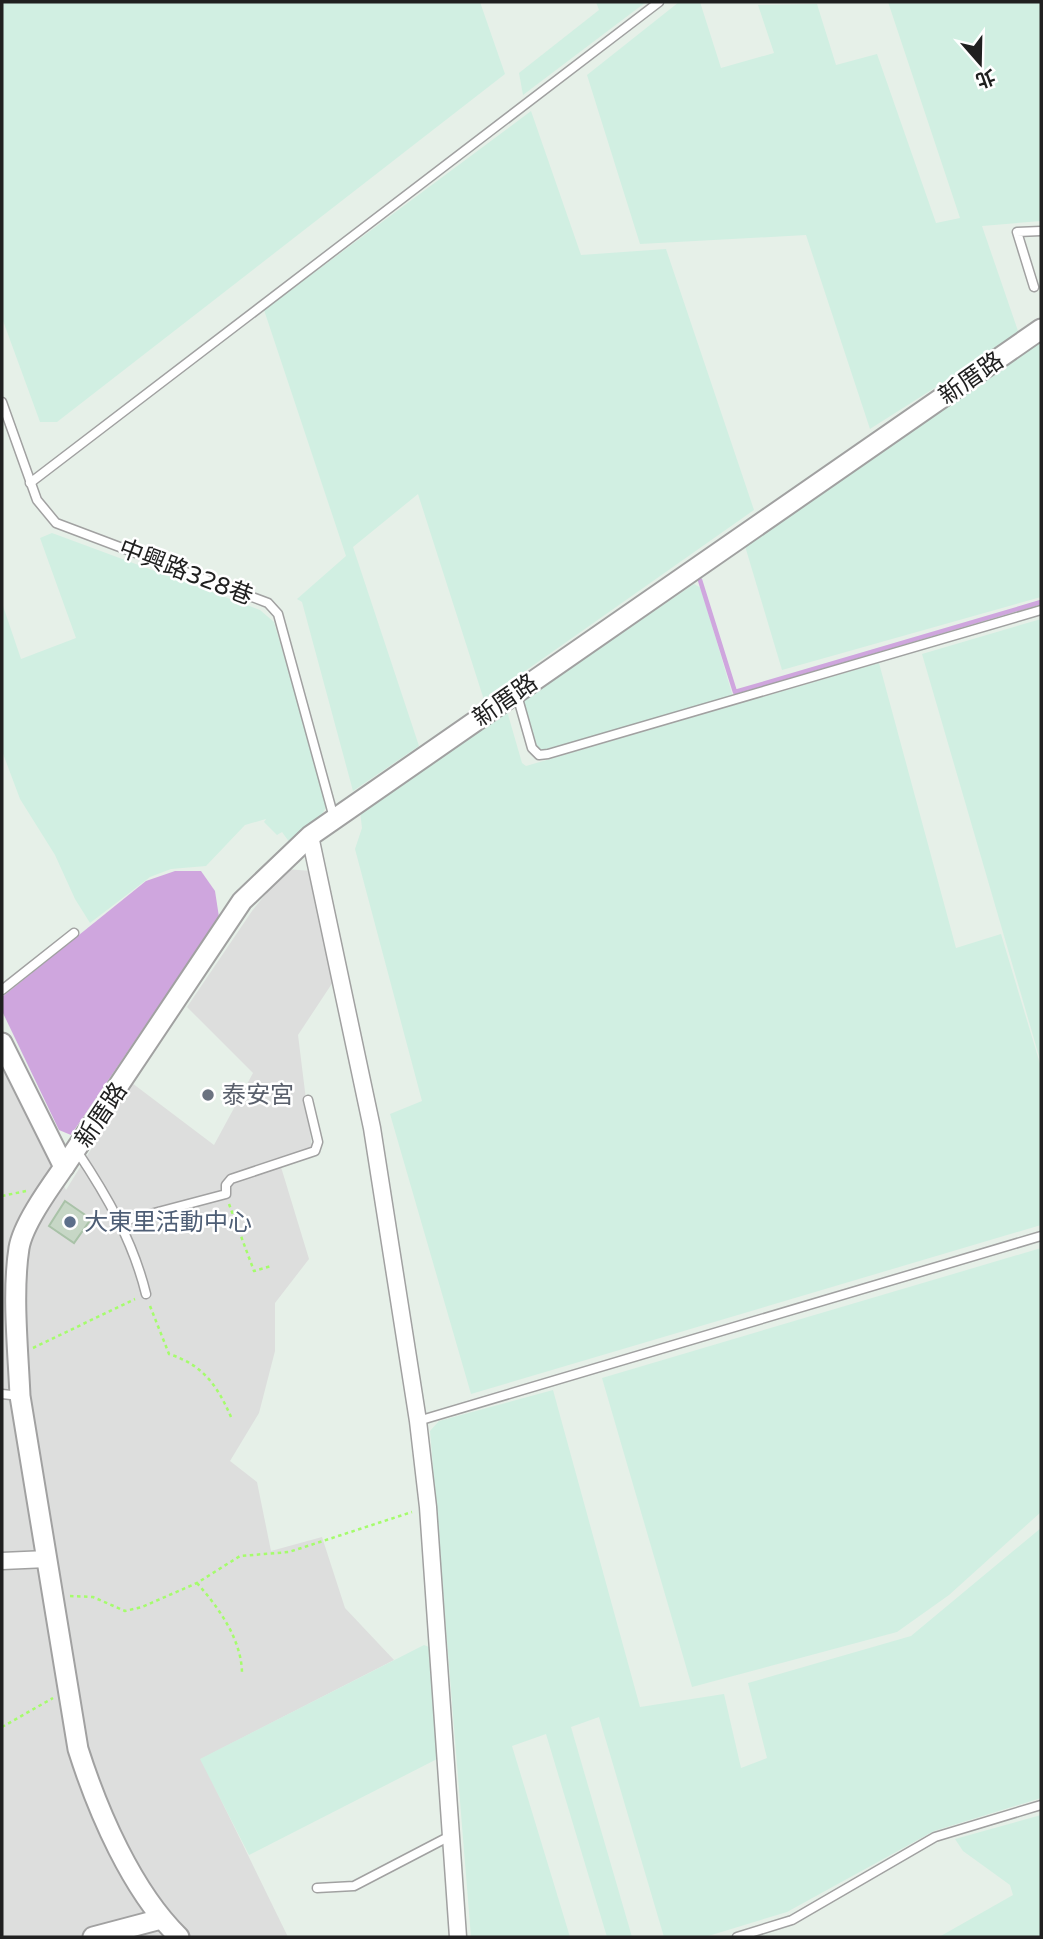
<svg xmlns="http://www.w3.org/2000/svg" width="1043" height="1939" font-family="'Varela Round','Noto Sans TC',sans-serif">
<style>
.residential{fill:#dddedd}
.farmland{fill:#d1efe2}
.water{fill:#cfa6de}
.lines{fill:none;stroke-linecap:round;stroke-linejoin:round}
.stream{stroke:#cfa6de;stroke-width:4.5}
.building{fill:#c7d7c6;stroke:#a9c2a8;stroke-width:2}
.service-casing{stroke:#a1a1a1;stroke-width:11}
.minor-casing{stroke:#a1a1a1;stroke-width:19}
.tertiary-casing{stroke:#a1a1a1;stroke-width:23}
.path{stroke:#a5fc6c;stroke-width:2.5;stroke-dasharray:3.5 3.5;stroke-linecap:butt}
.service{stroke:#fff;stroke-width:8}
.minor{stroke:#fff;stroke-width:16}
.tertiary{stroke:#fff;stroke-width:19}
.worship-dot{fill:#6b7280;stroke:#fff;stroke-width:2.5}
.service-dot{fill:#5c6f8a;stroke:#fff;stroke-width:2.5}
.labels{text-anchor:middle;stroke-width:5;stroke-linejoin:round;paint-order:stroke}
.street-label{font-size:24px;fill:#202020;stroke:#fff}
.worship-label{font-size:24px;fill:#5b616d;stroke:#fff;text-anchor:start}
.service-label{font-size:24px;fill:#4e5e75;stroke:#fff;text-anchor:start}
</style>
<rect width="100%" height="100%" fill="#e6f0e8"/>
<path class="residential" d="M286,869L311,871L333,982L298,1035L312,1148L281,1167L309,1259L275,1303V1351L259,1413L230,1461L257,1482L271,1551L322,1537L345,1608L394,1660L201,1759L288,1937H2V1062L66,1190L132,1083L214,1145L253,1073L187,1007L252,911Z"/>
<g class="farmland">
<path d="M2,2H480L505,74L57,422H40L2,318Z"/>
<path d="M596,2H646L523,95L519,73L599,10Z"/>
<path d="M679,2H700L721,68L774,53L758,5L817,4L836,65L877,54L936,223L960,218L888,2H1041V221L982,226L1019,334L870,429L806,235L640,244L587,75Z"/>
<path d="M531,111L581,255L666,249L754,510L484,700L418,494L353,547L419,746L353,791L302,602L297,599L346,556L264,310Z"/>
<path d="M1041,341V597L782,670L745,546Z"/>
<path d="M52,533L260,610L274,622L328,805L317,821L290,843L282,832L277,835L264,822L266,819L245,825L206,866L171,869L150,877L90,923L75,899L55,855L20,799L2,751V603L21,659L76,638L40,538Z"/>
<path d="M694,584L701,588L733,697L543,750L537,747L523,700Z"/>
<path d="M1041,619V1063L922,654Z"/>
<path d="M879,663L956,948L1001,934L1041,1067V1225L471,1394L390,1114L422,1101L355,849L362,828L360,811L507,711L522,763L526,766Z"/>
<path d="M1041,1248V1512L949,1595L897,1632L692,1687L602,1378Z"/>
<path d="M553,1390L640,1707L724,1694L741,1768L767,1758L748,1683L911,1636L1041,1528V1798L934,1831L787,1912L705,1937H664L599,1717L571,1727L632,1937H607L546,1734L512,1746L570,1937H471L430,1431L439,1421Z"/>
<path d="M424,1645L429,1647L439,1758L249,1855L200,1759Z"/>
<path d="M1041,1815V1937H939L1013,1895L1010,1885L963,1851L955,1839Z"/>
</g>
<path class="water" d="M175,871H201L215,891L219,917L71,1135L59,1130L2,1011V997L146,881Z"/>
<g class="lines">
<path class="stream" d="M700,580L735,692L1041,602"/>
</g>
<path class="building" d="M65,1201L91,1219L74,1243L49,1226Z"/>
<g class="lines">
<defs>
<g id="service">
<path d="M1034,287L1017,232L1041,231"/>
<path d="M2,402L37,500L56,523L268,603L278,614L334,818"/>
<path d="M30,483L659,2"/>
<path d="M517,695L532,748L539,755L548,754L1041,610"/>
<path d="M2,990L74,933"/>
<path d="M77,1151C107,1196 133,1241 146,1294"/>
<path d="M120,1222L226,1194V1185L231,1179L315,1151L318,1142L308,1100"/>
<path d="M2,1394L20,1396"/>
<path d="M418,1421L1041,1236"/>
<path d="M317,1888L354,1886L450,1836"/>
<path d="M737,1937L792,1920L935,1837L1041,1805"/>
</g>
<g id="minor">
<path d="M310,836L372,1128L418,1421L428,1507L458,1937"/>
<path d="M2,1561L47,1559"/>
</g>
<g id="tertiary">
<path d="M2,1043L64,1167C50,1187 23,1224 19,1248C12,1293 18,1350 20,1396L78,1749C98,1812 132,1891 179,1937"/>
<path d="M64,1167L242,901L310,836L1041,329"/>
<path d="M93,1937L161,1919"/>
</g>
</defs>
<use href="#service" class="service-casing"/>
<use href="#minor" class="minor-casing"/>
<use href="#tertiary" class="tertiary-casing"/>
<g class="path">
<path d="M2,1196L26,1191"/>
<path d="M229,1204L254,1271L271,1266"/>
<path d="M150,1306L169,1354C203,1365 217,1385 231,1417"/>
<path d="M33,1348L135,1299"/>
<path d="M197,1583C219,1608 242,1640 242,1674"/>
<path d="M70,1596L93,1597L125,1611L142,1607L197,1583L240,1556L289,1552L412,1512"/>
<path d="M2,1727L53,1698"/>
</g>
<use href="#service" class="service"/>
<use href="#minor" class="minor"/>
<use href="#tertiary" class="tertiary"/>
</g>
<circle class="worship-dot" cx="208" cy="1095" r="7"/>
<circle class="service-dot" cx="70" cy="1222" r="7"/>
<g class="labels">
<g class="street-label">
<text transform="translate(971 378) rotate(-35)" y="8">新厝路</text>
<text transform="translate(186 572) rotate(21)" y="8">中興路328巷</text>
<text transform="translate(505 700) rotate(-35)" y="8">新厝路</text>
<text transform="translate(101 1115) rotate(-56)" y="8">新厝路</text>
</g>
<g class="worship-label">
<text x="222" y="1103">泰安宮</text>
</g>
<g class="service-label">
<text x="84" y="1230">大東里活動中心</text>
</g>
</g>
<rect width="1043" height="1939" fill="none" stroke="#202020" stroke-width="7"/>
<g transform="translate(980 63) rotate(160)" stroke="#ffffff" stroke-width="5" paint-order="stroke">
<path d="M0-5L12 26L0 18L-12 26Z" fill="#202020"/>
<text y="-10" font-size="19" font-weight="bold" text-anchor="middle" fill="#202020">北</text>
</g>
</svg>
